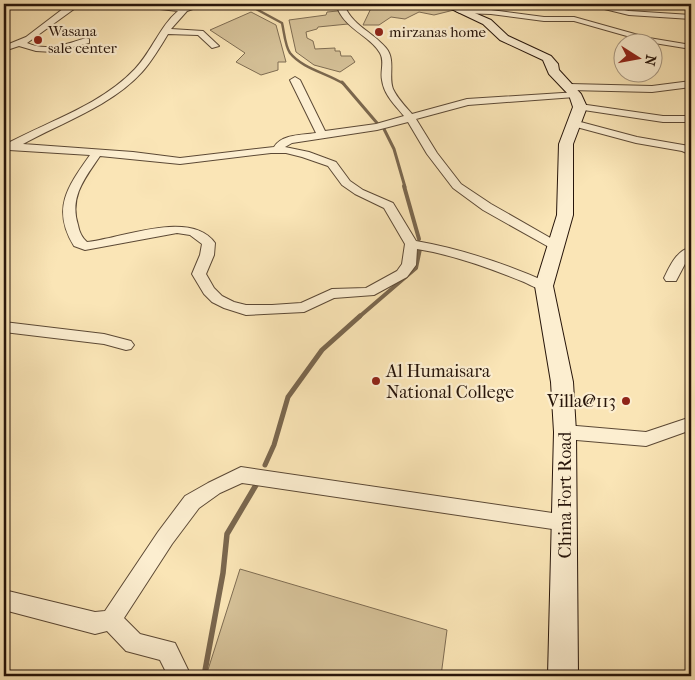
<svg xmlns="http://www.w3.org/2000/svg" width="695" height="680" font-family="'IM FELL French Canon',serif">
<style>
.green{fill:#d6c299;stroke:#7e6c52}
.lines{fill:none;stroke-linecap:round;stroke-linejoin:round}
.stream-far4{stroke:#7a674e;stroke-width:2.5}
.stream-far3{stroke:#7a674e;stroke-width:3}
.stream-far2{stroke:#7a674e;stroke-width:4}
.stream-far1{stroke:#7a674e;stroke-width:5}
.stream{stroke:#7a674e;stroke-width:5.5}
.street-casing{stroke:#5c4935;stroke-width:2}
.secondary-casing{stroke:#27150a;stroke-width:2}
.street{fill:#fceed0;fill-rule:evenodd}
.secondary{fill:#fceed0;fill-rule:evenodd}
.poi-dot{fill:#8f2418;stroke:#fceed0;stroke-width:2}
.labels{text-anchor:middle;stroke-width:4.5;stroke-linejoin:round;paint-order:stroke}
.far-poi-label{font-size:15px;fill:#27150a;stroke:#fceed0;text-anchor:start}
.poi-label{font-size:18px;fill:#27150a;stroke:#fceed0;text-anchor:start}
.street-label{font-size:18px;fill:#27150a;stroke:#fceed0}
</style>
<rect width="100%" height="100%" fill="#fae5b6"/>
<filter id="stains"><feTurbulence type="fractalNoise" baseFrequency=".004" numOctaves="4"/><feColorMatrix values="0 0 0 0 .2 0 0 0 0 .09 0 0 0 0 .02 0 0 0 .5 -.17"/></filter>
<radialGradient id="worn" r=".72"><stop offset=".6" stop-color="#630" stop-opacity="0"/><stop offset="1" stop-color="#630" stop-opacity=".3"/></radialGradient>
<g class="green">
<path d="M373,4H441L454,10L434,15L419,12L405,19L391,17L379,25H363Z"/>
<path d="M338,11L348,24L318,27L317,29L306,32L307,38L313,41L315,49L335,48V51H340L341,56H351L355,62L340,72L314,65L296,52L289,20L326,15L327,12Z"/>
<path d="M251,12L276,25L286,62H278V70L261,75L236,62L245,53L210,30Z"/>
<path d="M240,569L447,630L441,676H206Z"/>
</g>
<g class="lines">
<path class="stream-far4" d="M247,4L282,23C284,31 285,46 290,53C303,69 327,73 344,84"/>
<g class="stream-far3">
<path d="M342,82L377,123"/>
<path d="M384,129L394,149L405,187"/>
</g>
<g class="stream-far2">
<path d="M404,186L419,239"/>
<path d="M359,317L416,268L420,249"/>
</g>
<path class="stream-far1" d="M265,465L274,445L288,397L322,350L360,316"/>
<path class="stream" d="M204,676L223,573L227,534L256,485"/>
<defs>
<g id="street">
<path d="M75,4H88L74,9L27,43C46,52 67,44 86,38L89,39V43L53,52L36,51L19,46L4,51V46L26,37L68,5Z"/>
<path d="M129,4L184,7L193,4H207L187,11L171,29L203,31L219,46L212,48L198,35L168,34C160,47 152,61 142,72C111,106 63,122 23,144L133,152L180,158L274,147C282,134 302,135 316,133L290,80L295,77L300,80L325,131L376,124L404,116C395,105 384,95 382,80C380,71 385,62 380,53C370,35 343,29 336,4H344C351,25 373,32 386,48C396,60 388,76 393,89C397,98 406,107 412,114L467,99L578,92L580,94L575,97L468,105L416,119L437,153L461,184L491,204L561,244L562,247L556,251L483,210L453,188L427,154L408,122L377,130L292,143L285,147L309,152L336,162L350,181L363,190L393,203L416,241C462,249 506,264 549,283L551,286L549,289C540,291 532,286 524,282C489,268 454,255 417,249L416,265L407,277L374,295L334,298L304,312L246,315L224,308L212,302L204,294L192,274L200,255L202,244L190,235L177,233L85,250L74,246C51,209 68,186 90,155L9,150L4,147V141L10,142C52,120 102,104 135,69C152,51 160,26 178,11L133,6ZM271,153H286L302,157L328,166L342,185L355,194L384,208L405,244L402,264L397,271L366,288L332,289L301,303L272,305H246L234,302L222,296L214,288L206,274L214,255L215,243C191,209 123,238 87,242C82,238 79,231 78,225C69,197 85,178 100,156L180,164Z"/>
<path d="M584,4H597L629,11L691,15V19L629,15Z"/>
<path d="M457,9L491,10L544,17H574L649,38L691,45V49L648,42L574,21H544L491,14L460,13L456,11Z"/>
<path d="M691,81V87L652,92L570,90L565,87L570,84L652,86Z"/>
<path d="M580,104L663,116H691V122H663L577,109L575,107Z"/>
<path d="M573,120L637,137L689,146L691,147V155L682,151L636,143L569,125V121Z"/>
<path d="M691,247V257L686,262L676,281H666L664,278C670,266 676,251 691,247Z"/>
<path d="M4,322L104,334L131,341L134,345L131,349L126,350L104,344L4,332Z"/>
<path d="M691,417V430L646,446L565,439L559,437L556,432L559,427L565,425L646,432Z"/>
<path d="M241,467L566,515L573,517L576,523L573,529L566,531L242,483L220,493L199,508L172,544L124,618L140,634L175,643L191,676H168L160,660L126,651L107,631L95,634L4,610V590L95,612L105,611L158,532L185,496L208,483Z"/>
</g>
<path id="secondary" d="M441,4H454L491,20L508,36L551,56L558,64L559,70L581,94L587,107L573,144V215L553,286L573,382L576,432L578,676H548L554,432L551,382L535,286L557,215L559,144L573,107L569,95L549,74L543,60L500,40L483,24Z"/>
</defs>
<use href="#street" class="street-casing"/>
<use href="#secondary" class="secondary-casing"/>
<use href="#street" class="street"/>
<use href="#secondary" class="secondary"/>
</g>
<g class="poi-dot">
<circle cx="379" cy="32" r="5"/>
<circle cx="38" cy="40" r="5"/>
<circle cx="376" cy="381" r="5"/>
<circle cx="626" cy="401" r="5"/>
</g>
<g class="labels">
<g class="far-poi-label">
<text x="48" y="36">Wasana<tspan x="48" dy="17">sale center</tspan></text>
<text x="389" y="37">mirzanas home</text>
</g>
<g class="poi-label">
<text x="386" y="377">Al Humaisara<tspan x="386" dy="21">National College</tspan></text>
<text x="616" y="407" text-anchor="end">Villa@113</text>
</g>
<g class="street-label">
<text transform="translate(565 495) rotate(-90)" y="6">China Fort Road</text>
</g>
</g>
<rect width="695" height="680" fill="none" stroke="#fae5b6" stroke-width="20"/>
<rect x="5" y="5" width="685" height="670" fill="none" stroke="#27150a" stroke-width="2.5"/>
<rect x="10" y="10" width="675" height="660" fill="none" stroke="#27150a"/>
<g transform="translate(638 58) rotate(101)"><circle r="24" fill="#fceed0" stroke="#a79781"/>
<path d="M0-4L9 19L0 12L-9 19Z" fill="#8f2418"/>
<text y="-8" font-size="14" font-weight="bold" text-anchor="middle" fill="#27150a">N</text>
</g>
<rect width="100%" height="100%" filter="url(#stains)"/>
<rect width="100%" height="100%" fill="url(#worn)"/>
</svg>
